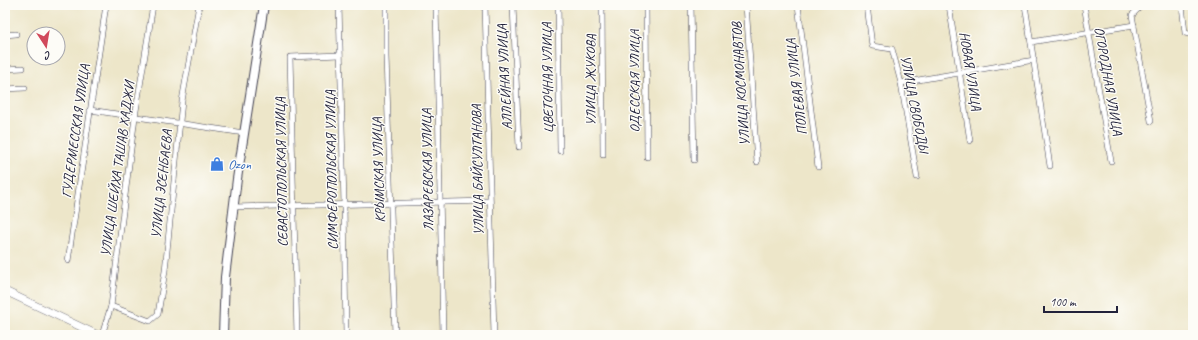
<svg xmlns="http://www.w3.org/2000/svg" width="1198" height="340" font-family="Caveat,sans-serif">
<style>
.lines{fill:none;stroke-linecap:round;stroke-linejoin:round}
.street-casing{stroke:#403f50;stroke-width:6}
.secondary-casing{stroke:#403f50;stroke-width:8}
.primary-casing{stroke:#403f50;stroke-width:10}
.street{stroke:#fff;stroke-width:5}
.secondary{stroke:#fff;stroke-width:7}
.primary{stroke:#fff;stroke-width:8}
.labels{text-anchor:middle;stroke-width:3;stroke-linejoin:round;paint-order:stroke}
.street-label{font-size:14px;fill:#22223b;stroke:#fdfcf7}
.shop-label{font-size:14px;fill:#366cbe;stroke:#fdfcf7;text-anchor:start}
</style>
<rect width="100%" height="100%" fill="#fdfcf7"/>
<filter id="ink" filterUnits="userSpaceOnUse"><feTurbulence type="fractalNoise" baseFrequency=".025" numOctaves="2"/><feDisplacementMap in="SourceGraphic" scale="8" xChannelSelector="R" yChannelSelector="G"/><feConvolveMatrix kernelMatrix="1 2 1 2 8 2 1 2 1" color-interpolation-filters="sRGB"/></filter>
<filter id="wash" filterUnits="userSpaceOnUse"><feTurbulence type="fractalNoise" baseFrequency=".012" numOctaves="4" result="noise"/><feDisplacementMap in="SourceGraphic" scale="16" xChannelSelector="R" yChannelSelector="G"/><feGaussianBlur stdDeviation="0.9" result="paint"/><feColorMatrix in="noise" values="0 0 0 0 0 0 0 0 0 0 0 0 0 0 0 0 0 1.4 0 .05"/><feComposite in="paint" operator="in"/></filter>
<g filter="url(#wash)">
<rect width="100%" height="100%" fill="#ede6c9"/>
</g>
<g filter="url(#ink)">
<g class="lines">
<defs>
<g id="street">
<path d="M339,5L344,205L346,335"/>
<path d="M386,5V56L395,335"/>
<path d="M436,5L443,335"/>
<path d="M485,5L494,335"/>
<path d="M513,5L519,147"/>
<path d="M558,5L560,151"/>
<path d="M602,5L603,155"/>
<path d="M646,5L647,157"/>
<path d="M691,5L694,160"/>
<path d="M746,5L757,162"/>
<path d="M798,5L818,167"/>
<path d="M867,5L872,46L892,49L901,83L917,177"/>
<path d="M949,5L970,141"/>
<path d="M1025,5L1050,166"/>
<path d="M1084,5L1111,161"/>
<path d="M1142,5L1132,15L1151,121"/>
<path d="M1182,5L1185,33L1193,35"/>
<path d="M5,35L16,34"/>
<path d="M1031,42L1134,25"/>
<path d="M5,69L23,68"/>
<path d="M901,83L1034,60"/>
<path d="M5,89L25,88"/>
<path d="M90,110L244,133"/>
<path d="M234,207L489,201"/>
<path d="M68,261L106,5"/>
<path d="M111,306L150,321L158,314L165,271L182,101L199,5"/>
<path d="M102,335L111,306L135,117L153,5"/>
<path d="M297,335L290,57L340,55"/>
</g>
<path id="secondary" d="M5,291L98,335"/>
<path id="primary" d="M223,335L225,277L237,179L264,5"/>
</defs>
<use href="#street" class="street-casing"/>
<use href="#secondary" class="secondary-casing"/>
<use href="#primary" class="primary-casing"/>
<use href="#street" class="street"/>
<use href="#secondary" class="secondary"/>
<use href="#primary" class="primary"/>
</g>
</g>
<defs>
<symbol id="shop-bare" viewBox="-9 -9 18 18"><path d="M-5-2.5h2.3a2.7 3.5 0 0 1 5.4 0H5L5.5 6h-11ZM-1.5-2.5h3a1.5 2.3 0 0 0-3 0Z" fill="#3f7fe0" stroke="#fdfcf7" stroke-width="2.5" paint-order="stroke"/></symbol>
</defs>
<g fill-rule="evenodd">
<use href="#shop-bare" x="207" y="154" width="20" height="20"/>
</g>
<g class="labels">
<g class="street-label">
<text transform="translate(971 71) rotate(81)" y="5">НОВАЯ УЛИЦА</text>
<text transform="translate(504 77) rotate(-93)" y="5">АЛЛЕЙНАЯ УЛИЦА</text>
<text transform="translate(547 78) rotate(-91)" y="5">ЦВЕТОЧНАЯ УЛИЦА</text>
<text transform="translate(590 80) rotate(-90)" y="5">УЛИЦА ЖУКОВА</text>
<text transform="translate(634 81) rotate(-90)" y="5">ОДЕССКАЯ УЛИЦА</text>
<text transform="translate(1109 81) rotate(80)" y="5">ОГОРОДНАЯ УЛИЦА</text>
<text transform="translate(740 84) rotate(-94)" y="5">УЛИЦА КОСМОНАВТОВ</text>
<text transform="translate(796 87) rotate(-97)" y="5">ПОЛЕВАЯ УЛИЦА</text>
<text transform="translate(915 104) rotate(79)" y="5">УЛИЦА СВОБОДЫ</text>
<text transform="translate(75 131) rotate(-82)" y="5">ГУДЕРМЕССКАЯ УЛИЦА</text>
<text transform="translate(117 169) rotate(-82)" y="5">УЛИЦА ШЕЙХА ТАШАВ ХАДЖИ</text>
<text transform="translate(331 170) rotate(-91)" y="5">СИМФЕРОПОЛЬСКАЯ УЛИЦА</text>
<text transform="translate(378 170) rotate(-92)" y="5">КРЫМСКАЯ УЛИЦА</text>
<text transform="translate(427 170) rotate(-91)" y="5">ЛАЗАРЕВСКАЯ УЛИЦА</text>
<text transform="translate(477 170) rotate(-91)" y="5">УЛИЦА БАЙСУЛТАНОВА</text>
<text transform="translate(281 172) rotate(-91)" y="5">СЕВАСТОПОЛЬСКАЯ УЛИЦА</text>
<text transform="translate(161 184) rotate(-84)" y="5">УЛИЦА ЭСЕНБАЕВА</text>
</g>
<g class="shop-label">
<text x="228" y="169">Ozon</text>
</g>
</g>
<rect width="1198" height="340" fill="none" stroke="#fdfcf7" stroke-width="20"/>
<g transform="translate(46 46) rotate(168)"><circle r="19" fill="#fdfcf7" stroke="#a5a5ac"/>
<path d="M0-3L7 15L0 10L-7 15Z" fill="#d1495b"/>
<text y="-6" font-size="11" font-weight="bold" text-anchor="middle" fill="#22223b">С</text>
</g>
<path d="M1044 306v6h73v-6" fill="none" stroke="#22223b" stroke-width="2"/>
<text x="1050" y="306" font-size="12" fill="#22223b" stroke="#fdfcf7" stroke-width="3" paint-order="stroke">100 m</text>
</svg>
